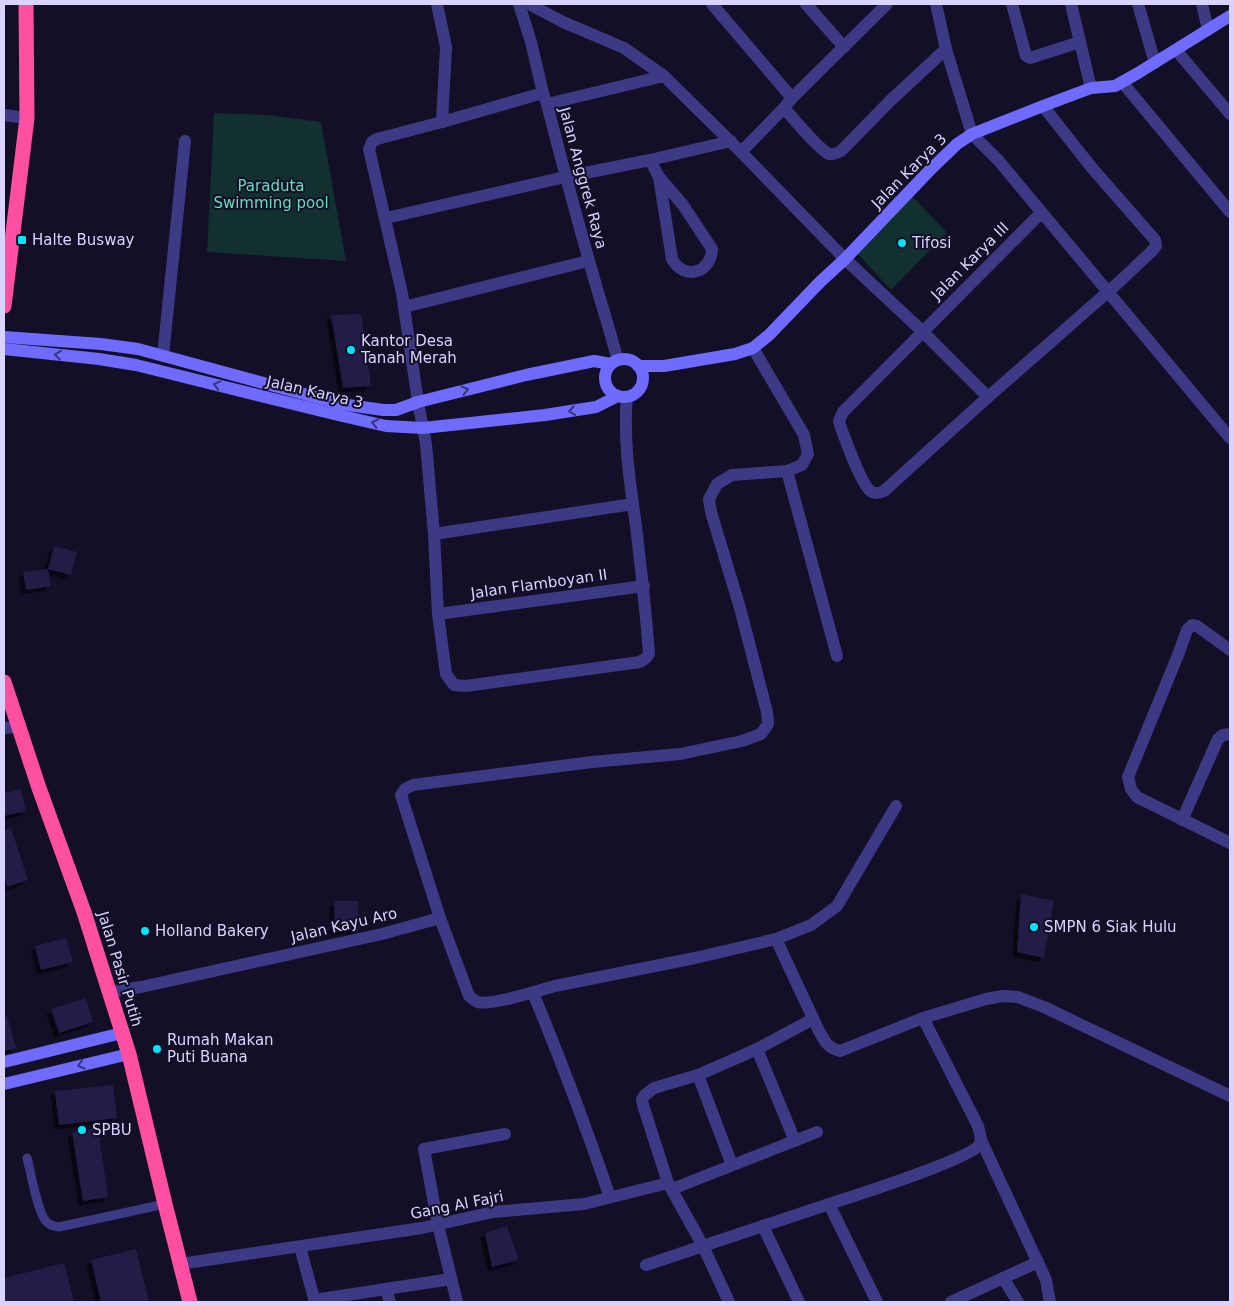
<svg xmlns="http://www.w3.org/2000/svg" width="1234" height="1306" font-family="'DejaVu Sans',sans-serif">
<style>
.green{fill:#12302f}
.building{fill:#241b47;filter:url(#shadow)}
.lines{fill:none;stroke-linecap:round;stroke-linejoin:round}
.lane{stroke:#3d3a85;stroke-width:9}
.street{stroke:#3d3a85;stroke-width:12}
.secondary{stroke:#6f6bff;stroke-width:12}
.highway{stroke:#ff4fa3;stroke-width:15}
.oneway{stroke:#38347d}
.poi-dot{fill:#00e5ff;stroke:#130f26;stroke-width:2}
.labels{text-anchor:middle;stroke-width:4;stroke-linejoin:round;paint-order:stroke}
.street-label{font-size:15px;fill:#d9d4ff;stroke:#130f26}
.park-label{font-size:15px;fill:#5fe0c0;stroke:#130f26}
.poi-label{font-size:15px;fill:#d9d4ff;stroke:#130f26;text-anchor:start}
</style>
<defs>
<filter id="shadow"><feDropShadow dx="-4.5" dy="4.5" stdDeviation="0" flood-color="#0009"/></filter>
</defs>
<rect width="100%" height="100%" fill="#130f26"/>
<g class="green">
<path d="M214,113L268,115L321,122L346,261L207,252Z"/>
<path d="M911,195L947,233L891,290L857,253Z"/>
</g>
<g class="building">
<path d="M361,314L371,386L343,388L331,315Z"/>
<path d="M54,546L77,552L71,575L48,569L51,586L26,590L23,572L48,569Z"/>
<path d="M21,789L26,811L4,816V793Z"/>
<path d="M11,828L28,880L7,887L4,875V830Z"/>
<path d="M1021,894L1054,901L1044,958L1017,952Z"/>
<path d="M334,901H358L359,930L335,931Z"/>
<path d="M66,938L73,962L41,970L35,946Z"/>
<path d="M86,998L93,1022L59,1033L51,1009Z"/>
<path d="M7,1016L16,1048L4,1051V1017Z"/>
<path d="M113,1085L117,1118L59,1125L55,1091Z"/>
<path d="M98,1128L108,1197L83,1201L72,1132Z"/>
<path d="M507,1226L519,1260L492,1267L485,1233Z"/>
<path d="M136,1249L149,1302H101L91,1260Z"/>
<path d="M64,1263L74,1302H4V1278Z"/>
</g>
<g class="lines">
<path class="lane" d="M27,1158C31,1173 37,1209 45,1220C48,1225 53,1226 59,1227L165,1204"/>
<g class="street">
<path d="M437,4L446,47L442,122"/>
<path d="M519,4L531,42L543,93L547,104C565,174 583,243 604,312C609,328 613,344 618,360"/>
<path d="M529,4L563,22L624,48L664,76L741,152L845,259L922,331L988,397L884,491C880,493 876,494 872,492C862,487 846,441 841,428L839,421L843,412L1041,213"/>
<path d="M712,4L792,98"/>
<path d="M806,4L844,47"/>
<path d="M936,4L946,49L972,134L998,160L1230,438"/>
<path d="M1012,4L1026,56L1030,58L1080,42"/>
<path d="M1071,4L1091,88"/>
<path d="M1138,4L1155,63"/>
<path d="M1202,4L1208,30"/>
<path d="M1176,50L1230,114"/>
<path d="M1122,82L1230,212"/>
<path d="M543,93L442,122L377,139L372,142L369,149L402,293L418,402L426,444L434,534L438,614L446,674L454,685L466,686L640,662L646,658L649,654C646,611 641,569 636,526C630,483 623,440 627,397"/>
<path d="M547,104L664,76"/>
<path d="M784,108C793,118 818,149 829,154C833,155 837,153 841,151L891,100L946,49"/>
<path d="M4,115L27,118"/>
<path d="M741,152L784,108L792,98L887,4"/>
<path d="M650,160L659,177L672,259C684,281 711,273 712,249L683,205L659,177"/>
<path d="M386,218L565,177L650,160L731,141"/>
<path d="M404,307L588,261"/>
<path d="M753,348L804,435L808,454L802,465L787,471L732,475L717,484L709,499L711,512L740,608L767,712L768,724L761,734L742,741L680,754L592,762L413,785L405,789L401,795L440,918L469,996C472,998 475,1001 478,1002C490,1006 541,990 555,986L695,958L776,939L819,1031C825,1041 827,1048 840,1051L923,1018L986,999L1003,996L1018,997L1044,1007L1230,1096"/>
<path d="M163,356L185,141"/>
<path d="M988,397L1118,283L1152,251L1156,246L1155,240L1092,168L1043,106"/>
<path d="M787,471L837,656"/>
<path d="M434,534L633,504"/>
<path d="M438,614L644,586"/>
<path d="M1230,650L1197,626L1192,625L1187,630L1178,655L1128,777L1131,789L1137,797L1230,843"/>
<path d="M4,728L19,727"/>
<path d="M1182,820L1218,739L1223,735L1230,734"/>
<path d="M776,939L811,925L837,906L896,806"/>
<path d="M109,992L141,987L382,934L440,918"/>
<path d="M533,993C561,1060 586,1127 610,1197"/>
<path d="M757,1049L795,1141"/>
<path d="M698,1075L732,1165"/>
<path d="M981,1140L1046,1280L1050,1302"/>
<path d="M668,1183L643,1105L642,1099L645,1095L654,1088L698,1075L730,1061L757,1049L813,1019"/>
<path d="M672,1189L817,1132"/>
<path d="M829,1204C851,1197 970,1159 979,1145C983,1140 979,1131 978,1126L923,1018"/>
<path d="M763,1226L799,1302"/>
<path d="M300,1247L315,1302"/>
<path d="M180,1264L422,1228L493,1212L584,1204L668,1183L703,1246L729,1302"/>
<path d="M646,1265L829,1204L877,1302"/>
<path d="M1003,1278L1018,1302"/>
<path d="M386,1289L390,1302"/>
<path d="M314,1300L451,1279"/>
<path d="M457,1302L438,1225L424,1149L505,1134"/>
<path d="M951,1302L1038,1262"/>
</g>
<g class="secondary">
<path d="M4,337L101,344L138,349L341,404L383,410H396L418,402L526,375L594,361L611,364"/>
<path d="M4,349L99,359L136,365L338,415L386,426L423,428L545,415L596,407L618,396"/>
<circle cx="624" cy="378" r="19"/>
<path d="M638,366H664L735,354L753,348L769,335L820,282L845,259L929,171L957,144L972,134L1043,106L1091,88L1115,86L1138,73L1230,16"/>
<path d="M4,1062L122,1033"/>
<path d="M4,1084L129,1054"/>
</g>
<g class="highway">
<path d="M4,306L27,118L26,4"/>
<path d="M4,682L39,788L84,912L129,1054L165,1204L190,1302"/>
</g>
</g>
<defs><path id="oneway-chevron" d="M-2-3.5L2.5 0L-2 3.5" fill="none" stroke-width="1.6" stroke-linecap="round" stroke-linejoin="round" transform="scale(1.25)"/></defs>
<g class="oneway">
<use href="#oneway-chevron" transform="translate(58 355) rotate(-174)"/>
<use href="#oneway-chevron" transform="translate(217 385) rotate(-165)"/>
<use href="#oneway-chevron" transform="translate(465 390) rotate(-14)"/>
<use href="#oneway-chevron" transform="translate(572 411) rotate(172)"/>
<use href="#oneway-chevron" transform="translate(375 423) rotate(-168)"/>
<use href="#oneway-chevron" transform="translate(81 1065) rotate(166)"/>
</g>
<g class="poi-dot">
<rect x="17" y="235" width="10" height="10" rx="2.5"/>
<circle cx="902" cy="243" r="5"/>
<circle cx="351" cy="350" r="5"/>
<circle cx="1034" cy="927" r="5"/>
<circle cx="145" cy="931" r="5"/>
<circle cx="157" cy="1049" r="5"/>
<circle cx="82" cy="1130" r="5"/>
</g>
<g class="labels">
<g class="street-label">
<text transform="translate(909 171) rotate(-45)" y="5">Jalan Karya 3</text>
<text transform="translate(583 178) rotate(75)" y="5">Jalan Anggrek Raya</text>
<text transform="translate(970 261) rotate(-45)" y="5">Jalan Karya III</text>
<text transform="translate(315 392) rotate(13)" y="5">Jalan Karya 3</text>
<text transform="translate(539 584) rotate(-8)" y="5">Jalan Flamboyan II</text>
<text transform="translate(344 925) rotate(-13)" y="5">Jalan Kayu Aro</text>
<text transform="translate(120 969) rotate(73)" y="5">Jalan Pasir Putih</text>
<text transform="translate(457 1205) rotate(-11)" y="5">Gang Al Fajri</text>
</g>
<g class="park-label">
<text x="271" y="191">Paraduta<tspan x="271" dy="17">Swimming pool</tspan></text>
</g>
<g class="poi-label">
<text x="32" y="245">Halte Busway</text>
<text x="912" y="248">Tifosi</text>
<text x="361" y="346">Kantor Desa<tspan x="361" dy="17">Tanah Merah</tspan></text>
<text x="1044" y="932">SMPN 6 Siak Hulu</text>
<text x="155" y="936">Holland Bakery</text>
<text x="167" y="1045">Rumah Makan<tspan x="167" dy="17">Puti Buana</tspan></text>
<text x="92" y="1135">SPBU</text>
</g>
</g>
<rect width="1234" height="1306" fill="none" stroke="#d9d4ff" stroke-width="10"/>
</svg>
